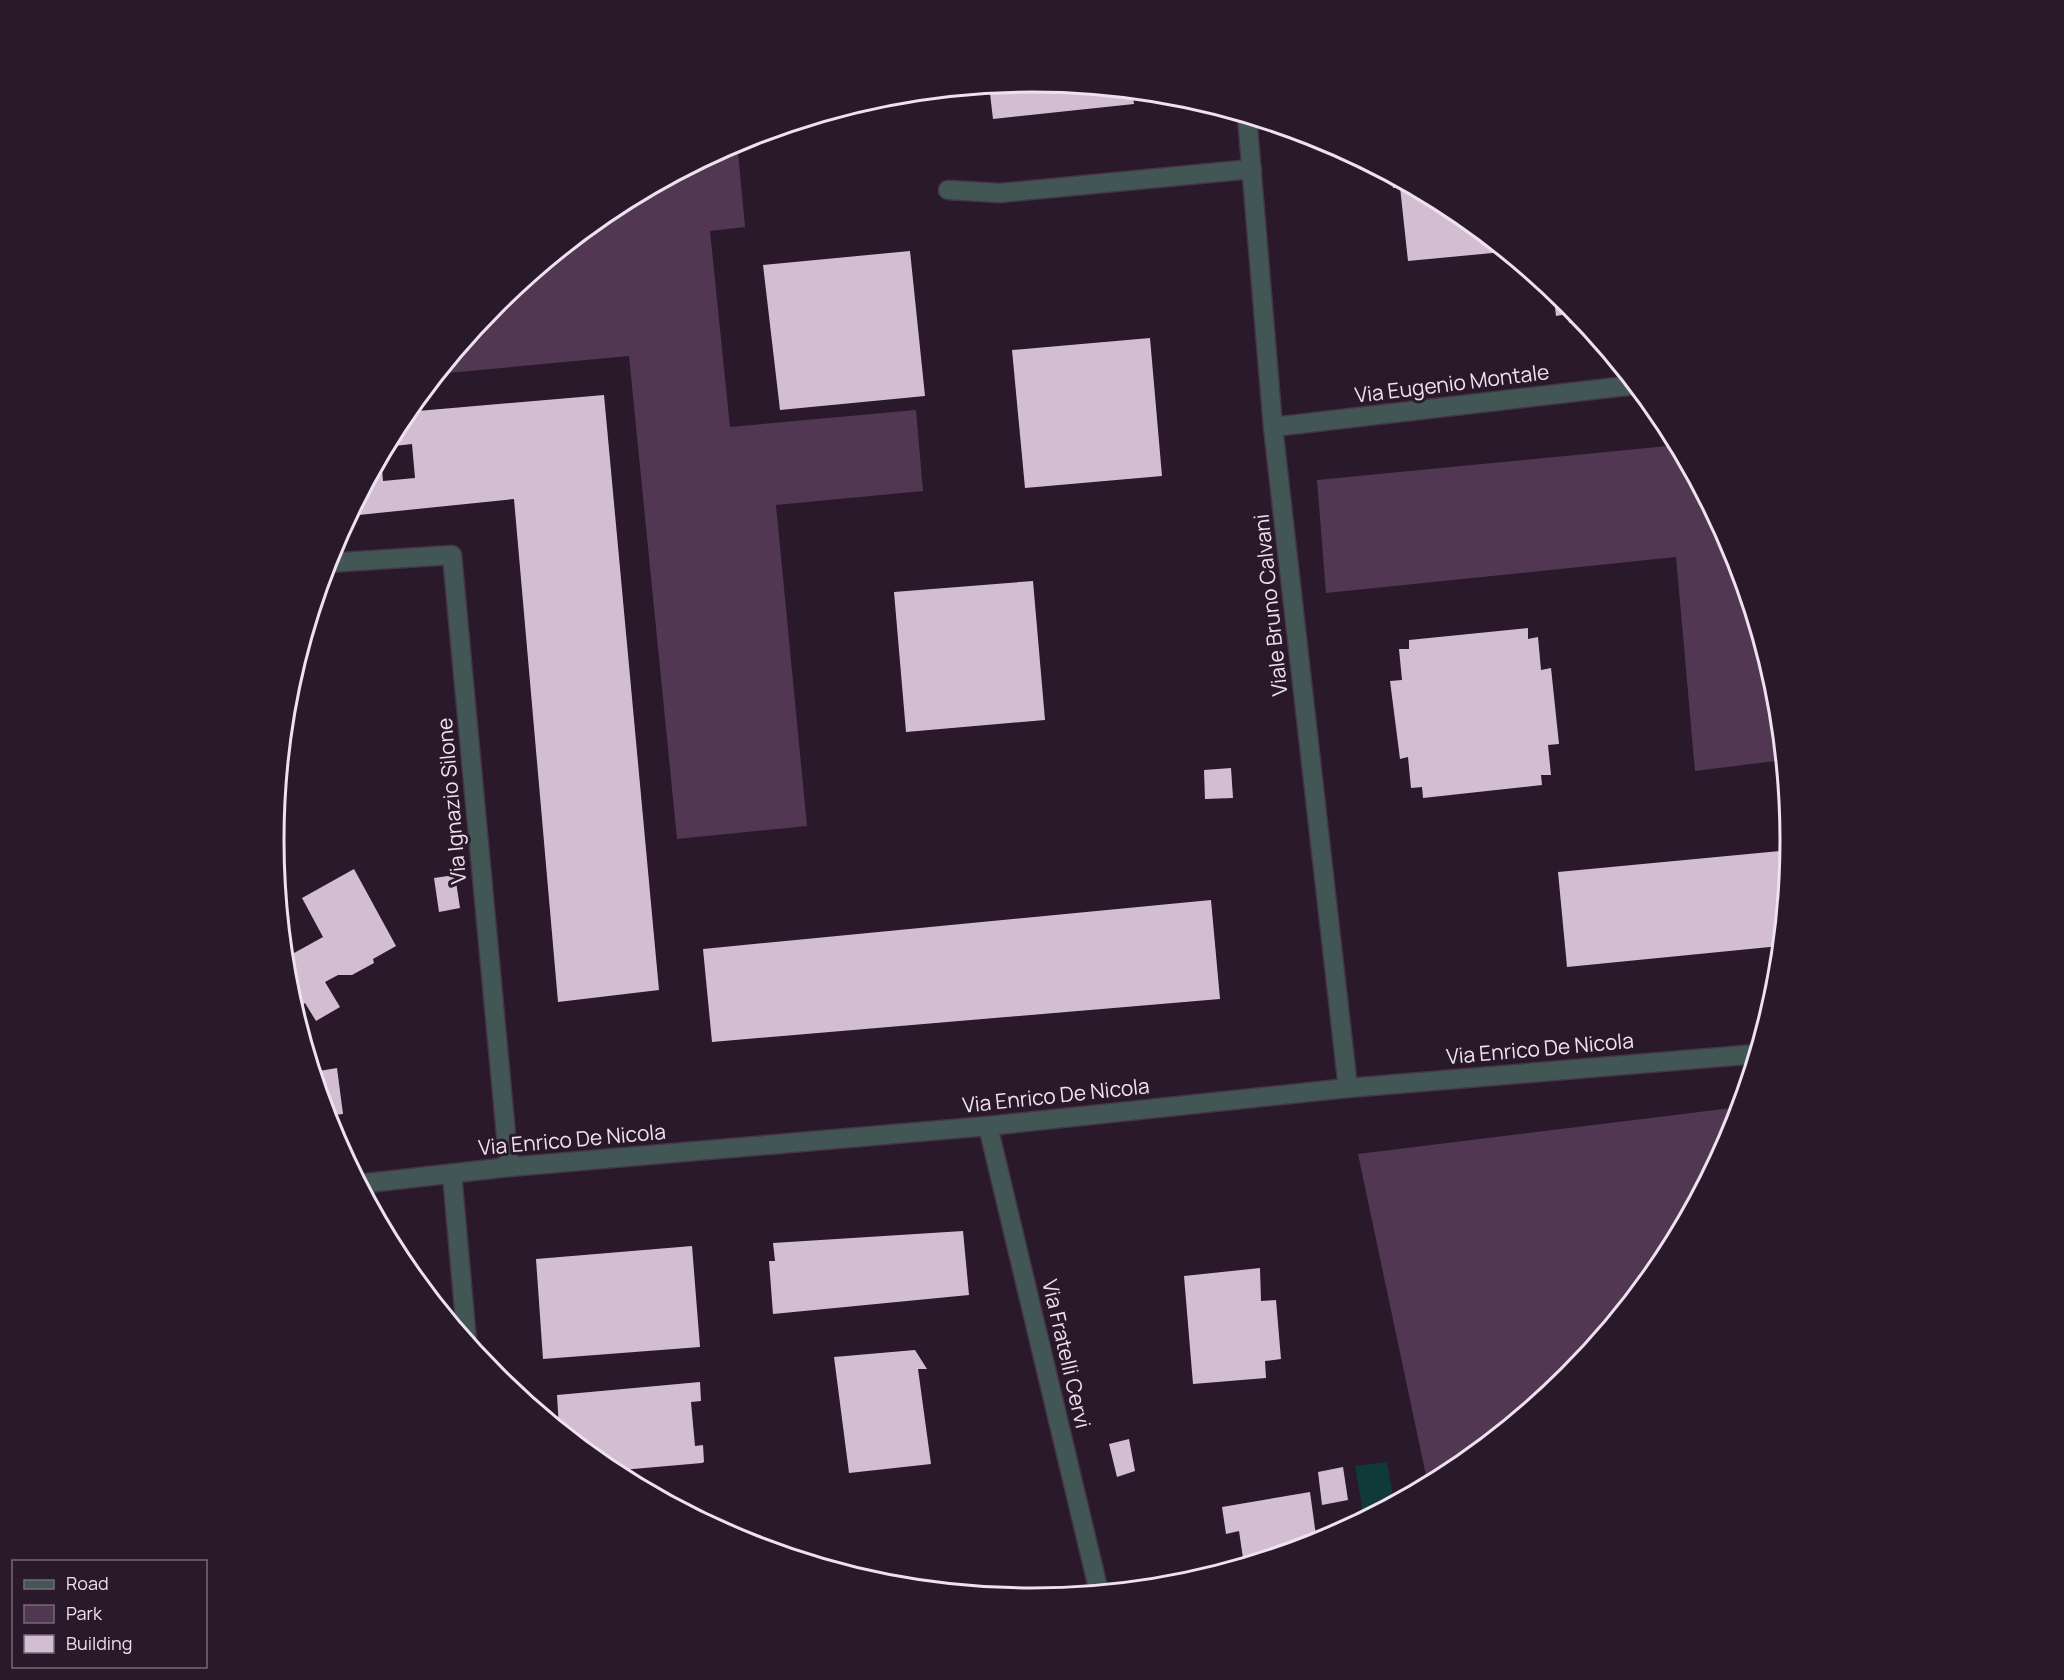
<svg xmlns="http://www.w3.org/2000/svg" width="2064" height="1680" font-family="Manrope,sans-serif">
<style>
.green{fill:#523752}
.water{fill:#103a3a}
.building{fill:#d3bdd3}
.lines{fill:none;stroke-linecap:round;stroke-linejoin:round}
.service-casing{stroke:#453545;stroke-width:21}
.minor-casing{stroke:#453545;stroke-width:21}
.service{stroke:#425656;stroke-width:18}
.minor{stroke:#425656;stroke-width:18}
.labels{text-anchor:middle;stroke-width:6;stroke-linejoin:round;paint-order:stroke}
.street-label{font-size:21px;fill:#eee2ee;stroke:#2a192a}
.rim{fill:none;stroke:#eee2ee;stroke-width:3}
</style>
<rect width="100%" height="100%" fill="#2a192a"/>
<g class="green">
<path d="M737,141L745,227L710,231L730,427L916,410L923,491L776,505L807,826L677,839L629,356L437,374L496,303L611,209Z"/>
<path d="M1678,445L1733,550L1776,692L1783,760L1695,771L1676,557L1326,593L1317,480Z"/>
<path d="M1740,1107L1733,1131L1663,1262L1568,1377L1453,1471L1428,1485L1358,1154Z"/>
</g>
<path class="water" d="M1387,1462L1394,1503L1364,1519L1355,1466Z"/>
<g class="building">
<path d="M1032,81L1132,91L1134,104L993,119L989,85Z"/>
<path d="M1392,176L1454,209L1503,249V252L1408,261L1400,187L1393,188Z"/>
<path d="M910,251L925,396L780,410L763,265Z"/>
<path d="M1553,291L1569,304L1584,321L1569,323L1568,314L1556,316Z"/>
<path d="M1150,338L1162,476L1025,488L1012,350Z"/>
<path d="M604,395L659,990L558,1002L514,499L349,516L381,456L383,481L415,478L412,444L386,447L406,412Z"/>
<path d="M1033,581L1045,720L906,732L894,592Z"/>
<path d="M1528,628V639L1538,637L1541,670L1551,668L1559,744L1548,745L1551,775H1541L1542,785L1423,798L1422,787L1411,788L1408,757L1400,759L1390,681L1402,680L1399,649H1409V640Z"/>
<path d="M1231,768L1233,798L1205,799L1204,770Z"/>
<path d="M1790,850L1781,946L1567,967L1558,872Z"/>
<path d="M354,869L396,946L373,959L374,963L352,975H338L325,982L340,1007L316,1021L305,1003L297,1010L291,1000L285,958L323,937L302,898Z"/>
<path d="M455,875L460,908L439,912L434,878Z"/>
<path d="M1211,900L1220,999L712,1042L703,949Z"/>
<path d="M337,1068L343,1114L326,1116L313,1072Z"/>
<path d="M963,1231L969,1295L773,1314L769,1261H775L773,1243Z"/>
<path d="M692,1246L700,1347L543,1359L536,1259Z"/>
<path d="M1260,1268L1261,1301L1276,1300L1281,1359L1265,1361L1266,1378L1193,1384L1184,1276Z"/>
<path d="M915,1350L927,1369H918L931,1464L849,1473L834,1357Z"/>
<path d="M700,1382L701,1401L691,1402L695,1446L703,1445L704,1462L702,1463L610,1471L559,1429L557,1395Z"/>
<path d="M1129,1439L1135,1471L1117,1477L1109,1444Z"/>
<path d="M1343,1467L1348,1500L1322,1505L1318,1472Z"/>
<path d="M1310,1492L1317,1543L1244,1565L1239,1531L1226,1534L1222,1507Z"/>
</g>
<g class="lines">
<defs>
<path id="service" d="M948,190L1000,193L1252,169"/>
<g id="minor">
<path d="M1247,116L1273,427L1348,1088"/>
<path d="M1273,427L1635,385"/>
<path d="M327,563L452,555L509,1167"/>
<path d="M988,1126L1099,1592"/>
<path d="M452,1174L467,1342"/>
<path d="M359,1184L509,1167L988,1126L1348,1088L1757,1054"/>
</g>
</defs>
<use href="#service" class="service-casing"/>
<use href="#minor" class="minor-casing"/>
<use href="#service" class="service"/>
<use href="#minor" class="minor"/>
</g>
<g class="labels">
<g class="street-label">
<text transform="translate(1452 384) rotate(-7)" y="7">Via Eugenio Montale</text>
<text transform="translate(1271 605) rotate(-96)" y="7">Viale Bruno Calvani</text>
<text transform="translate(452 801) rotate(-95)" y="7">Via Ignazio Silone</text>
<text transform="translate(1540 1049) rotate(-5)" y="7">Via Enrico De Nicola</text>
<text transform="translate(1056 1096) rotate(-6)" y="7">Via Enrico De Nicola</text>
<text transform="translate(572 1140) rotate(-5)" y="7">Via Enrico De Nicola</text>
<text transform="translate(1066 1354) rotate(77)" y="7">Via Fratelli Cervi</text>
</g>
</g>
<path d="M0 0H2064V1680H0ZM284 840a748 748 0 1 1 1496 0a748 748 0 1 1-1496 0Z" fill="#2a192a" fill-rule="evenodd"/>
<path class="rim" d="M284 840a748 748 0 1 1 1496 0a748 748 0 1 1-1496 0Z"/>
<rect x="12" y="1560" width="195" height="108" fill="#2a192a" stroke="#786978" stroke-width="1.5"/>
<rect x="24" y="1580" width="30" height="9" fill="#425656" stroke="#786978" stroke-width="1.5"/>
<text x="66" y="1590" font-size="18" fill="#eee2ee">Road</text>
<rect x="24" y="1605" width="30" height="18" fill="#523752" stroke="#786978" stroke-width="1.5"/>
<text x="66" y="1620" font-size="18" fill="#eee2ee">Park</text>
<rect x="24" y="1635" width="30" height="18" fill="#d3bdd3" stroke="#786978" stroke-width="1.5"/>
<text x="66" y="1650" font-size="18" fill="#eee2ee">Building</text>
</svg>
